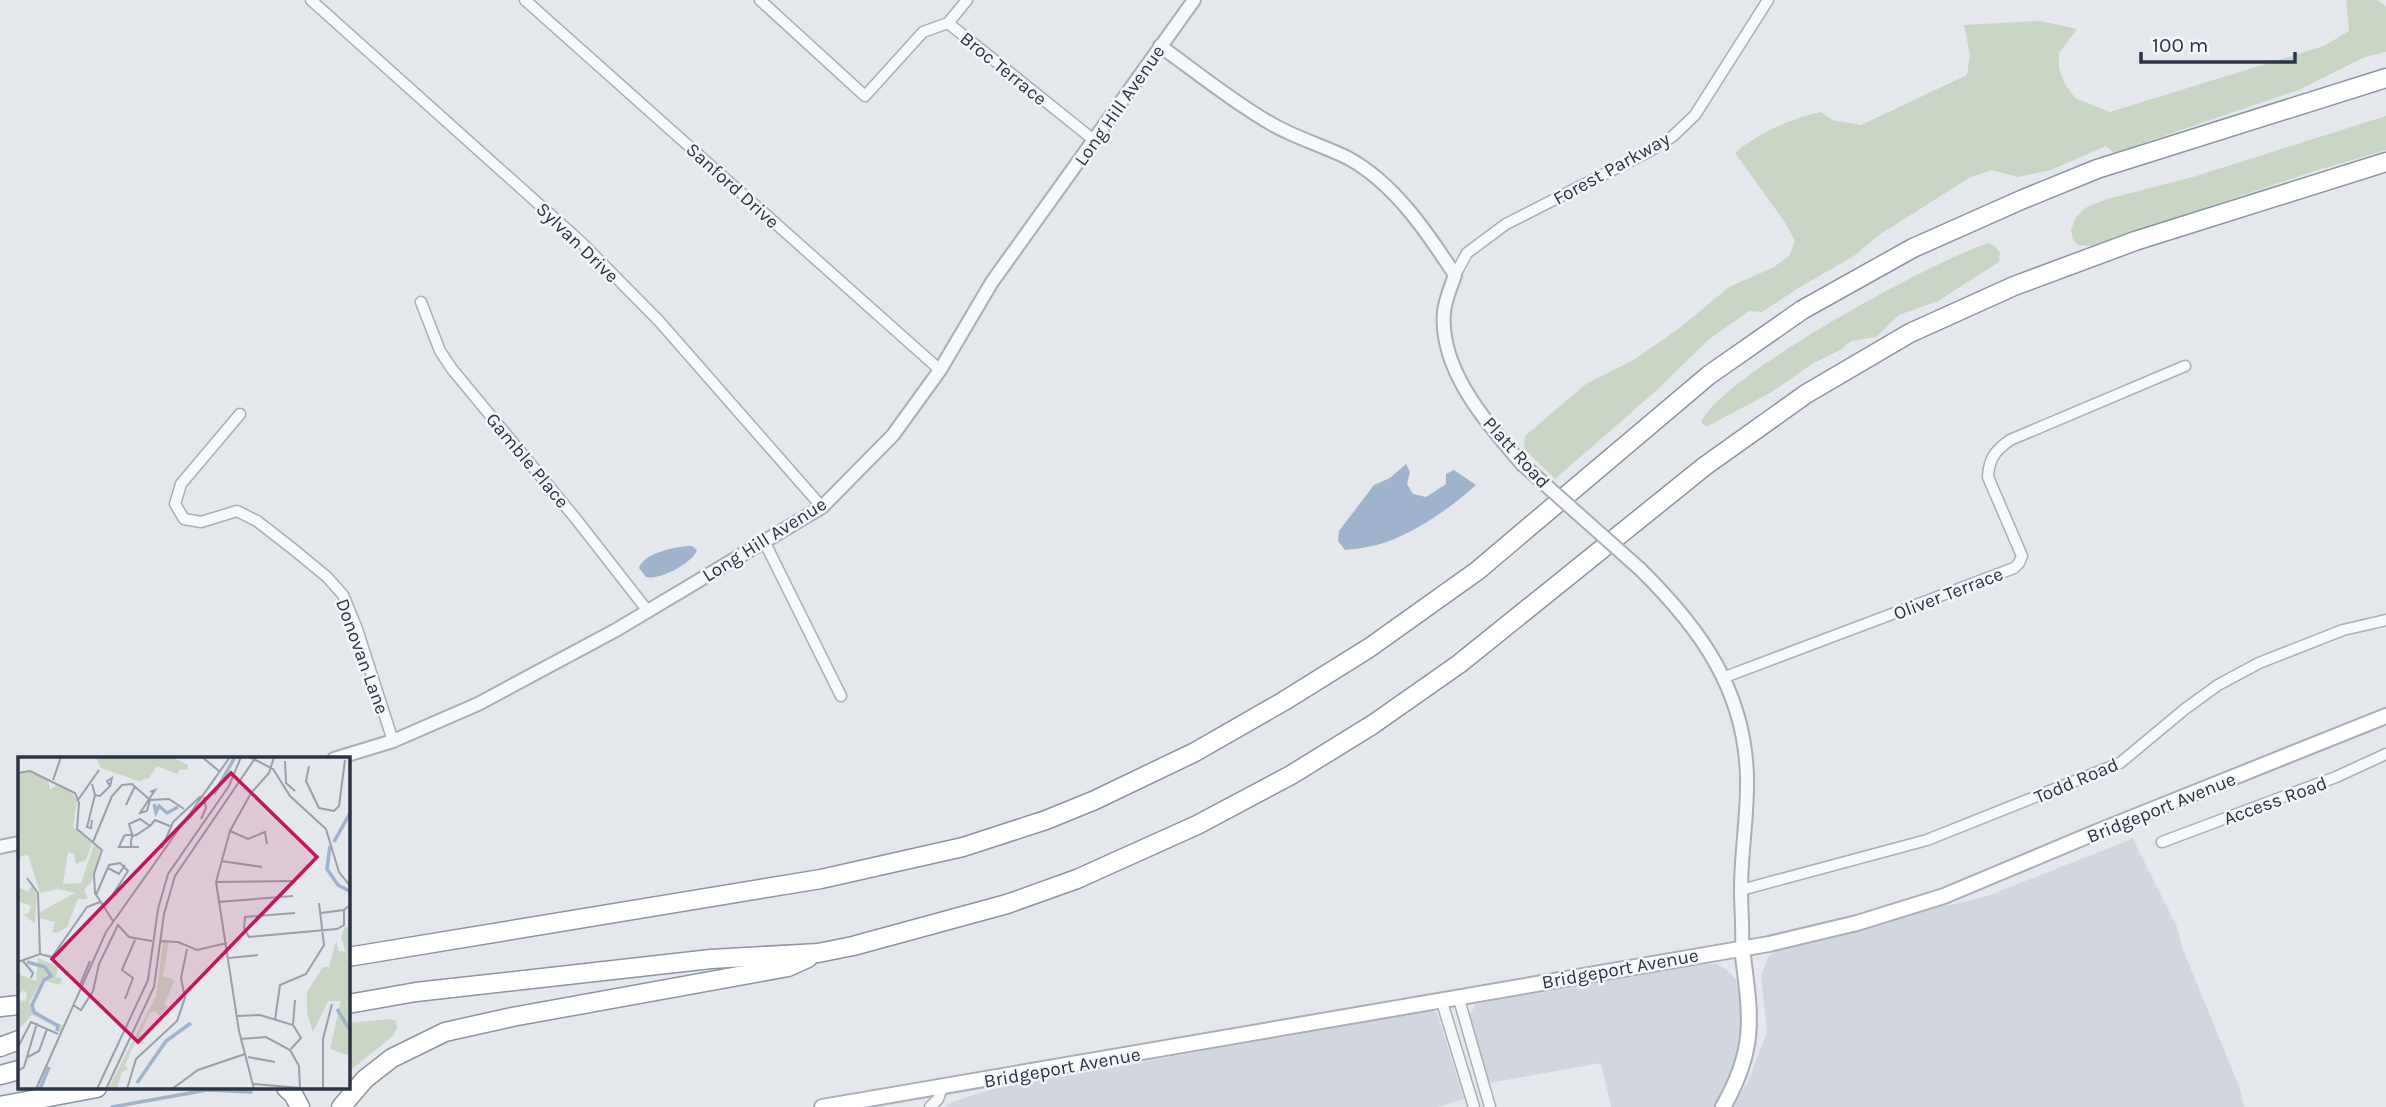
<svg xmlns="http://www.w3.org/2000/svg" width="2386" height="1107" font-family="Karla,sans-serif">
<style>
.built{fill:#d2d6de}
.green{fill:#c9d6c5}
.water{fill:#9fb4cc}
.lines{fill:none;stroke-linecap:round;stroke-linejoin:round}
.stream{stroke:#9fb4cc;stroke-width:3.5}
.minor-casing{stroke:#a9aeb7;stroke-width:13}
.tertiary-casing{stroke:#a9aeb7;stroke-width:16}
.secondary-casing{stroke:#a9aeb7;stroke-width:18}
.motorway-casing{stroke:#8b94a3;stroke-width:21}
.minor{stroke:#f7f8fa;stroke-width:10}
.tertiary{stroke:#f7f8fa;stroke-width:12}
.secondary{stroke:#fff;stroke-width:14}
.motorway{stroke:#fff;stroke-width:18}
.tertiary-bridge-casing{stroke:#a9aeb7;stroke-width:16;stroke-linecap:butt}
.tertiary-bridge{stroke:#f7f8fa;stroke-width:12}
.labels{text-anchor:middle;stroke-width:5;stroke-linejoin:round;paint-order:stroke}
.street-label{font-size:19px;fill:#2b3445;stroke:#f4f6f9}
.inset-river{fill:none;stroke:#9fb4cc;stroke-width:3.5}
.inset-road{fill:none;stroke:#9a9fa9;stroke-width:2}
.view{fill:#c2185b;fill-opacity:0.15;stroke:#c2185b;stroke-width:3.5}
.inset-edge{fill:none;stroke:#2b3445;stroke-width:3.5}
</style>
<rect width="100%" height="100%" fill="#e4e7ec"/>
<g class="built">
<path d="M2132,837L2177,927L2183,950L2239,1086L2244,1107H1731L1748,1082L1767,1032L1761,976L1768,957L1776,951L1845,935L1932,908L1964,902L1990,895L2129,840Z"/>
<path d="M1706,964H1717L1728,971L1736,980L1743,1011L1742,1043L1737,1066L1715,1107H1611L1601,1063L1489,1083L1470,1014L1476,1004Z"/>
<path d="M1431,1010L1437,1013L1464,1099L1437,1107H946L952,1102L993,1089Z"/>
</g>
<g class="green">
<path d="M2346,0H2377L2386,6V52L2365,57L2301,89L2114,153L2106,146L2051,170L2018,177L1992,170L1969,178L1879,235L1854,256L1800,287L1762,312L1749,311L1708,340L1657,390L1555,479L1524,449L1525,436L1586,384L1635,359L1681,327L1729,287L1774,267L1789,256L1795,241L1784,221L1735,153C1758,133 1792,118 1821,112L1832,120L1861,125L1967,75L1970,55L1964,25L2041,21L2077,29L2059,53V69L2065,84L2075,98L2110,112L2324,46L2349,31Z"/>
<path d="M2386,116V150L2312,172L2091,246L2078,245L2073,240L2071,230L2076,217L2087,207L2107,199L2193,177Z"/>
<path d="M1989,243L1995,246L2000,253L1999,262L1938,301L1899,315L1876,337L1851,341L1840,350L1812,364L1772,392L1706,427L1701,422C1724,374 1934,260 1989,243Z"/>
<path d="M390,1019L396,1021L397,1028L393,1036L348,1072V1023Z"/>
</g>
<g class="water">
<path d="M1406,464L1410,472L1407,484L1413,494L1426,497L1446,484V474L1454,470L1476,485C1451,508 1407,539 1372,546C1364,548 1354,549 1345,550L1338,541L1339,531L1374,485L1390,478Z"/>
<path d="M692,546L697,550C693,563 658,581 646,577L639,568C643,553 677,546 692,546Z"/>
</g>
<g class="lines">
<path class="stream" d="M112,1107L207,1090L251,1092"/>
<defs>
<g id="minor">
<path d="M311,0L581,242L659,321L822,507"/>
<path d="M525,0L940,370"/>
<path d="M760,0L865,96L923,32L948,23L967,0"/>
<path d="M948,23L1095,141"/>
<path d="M1455,275L1467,253L1506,224L1648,152L1673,136L1695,115L1768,0"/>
<path d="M421,302L440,351L452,369L576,519L647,610"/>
<path d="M240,414L181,484L175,504L184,519L201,522L237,511L257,521L293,549L327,577L343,595L357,629L393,741"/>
<path d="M764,541L841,696"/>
<path d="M1725,677L2014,568L2019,563L2022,556L1988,477C1989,458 1995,451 2010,440L2185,366"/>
<path d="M2162,842L2336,777L2386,754"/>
<path d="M1741,890L1927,840L2120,763L2185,709L2218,685L2259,663L2343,630L2386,620"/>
<path d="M1458,996L1490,1107"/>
<path d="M1441,999L1474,1107"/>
<path d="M930,1107L938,1099L942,1088"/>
</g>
<g id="tertiary">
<path d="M1160,46C1195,71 1233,102 1270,123C1295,138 1322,145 1348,158C1394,183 1427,232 1455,275C1451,287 1445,300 1444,312C1439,370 1487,423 1522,464"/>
<path d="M1640,569C1700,628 1745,690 1747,777C1748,814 1741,852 1741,889C1741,909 1743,928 1742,948"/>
<path d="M334,759L393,741L478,704L616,630L822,507L893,435L940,370L992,282L1194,0"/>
<path d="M0,847L19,843"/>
</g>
<g id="secondary">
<path d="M822,1107L1769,944L1857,923L1944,896L2099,831L2386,716"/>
<path d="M1723,1107C1758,1046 1750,1014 1742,948"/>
</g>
<g id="motorway">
<path d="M348,957L821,879L963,847L1046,820L1095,800L1195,752L1284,701L1369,648L1477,571L1709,375L1802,310L1913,248L2021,200L2097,169L2386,78"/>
<path d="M348,1004L416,992L711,959L818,953L853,946L1007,904L1077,879L1197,825L1291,775L1372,725L1459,664L1705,466L1806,394L1910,333L2014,286L2135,241L2386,162"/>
<path d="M0,1007L19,1005"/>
<path d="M0,1047L19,1040"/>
<path d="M0,1075L19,1070"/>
<path d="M286,1088L293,1094L300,1107"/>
<path d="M0,1106L97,1088"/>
<path d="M341,1107L365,1079L392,1058L445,1032L512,1017L788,967L808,958"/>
</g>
</defs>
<use href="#minor" class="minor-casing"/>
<use href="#tertiary" class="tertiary-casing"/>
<use href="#secondary" class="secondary-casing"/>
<use href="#motorway" class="motorway-casing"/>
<use href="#minor" class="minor"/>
<use href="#tertiary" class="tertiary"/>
<use href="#secondary" class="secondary"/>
<use href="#motorway" class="motorway"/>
<defs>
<path id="tertiary-bridge" d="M1522,464L1640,569"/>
</defs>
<use href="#tertiary-bridge" class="tertiary-bridge-casing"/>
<use href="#tertiary-bridge" class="tertiary-bridge"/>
</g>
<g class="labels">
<g class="street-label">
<text transform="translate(1004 68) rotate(39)" y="7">Broc Terrace</text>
<text transform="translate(1119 105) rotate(-55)" y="7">Long Hill Avenue</text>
<text transform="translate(1611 168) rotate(-29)" y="7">Forest Parkway</text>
<text transform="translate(733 185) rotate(42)" y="7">Sanford Drive</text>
<text transform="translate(578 242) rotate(44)" y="7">Sylvan Drive</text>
<text transform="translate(1517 452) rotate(48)" y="7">Platt Road</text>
<text transform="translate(528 460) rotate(50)" y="7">Gamble Place</text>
<text transform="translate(764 539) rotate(-32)" y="7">Long Hill Avenue</text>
<text transform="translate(1948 593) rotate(-21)" y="7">Oliver Terrace</text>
<text transform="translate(363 656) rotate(70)" y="7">Donovan Lane</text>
<text transform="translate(2076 780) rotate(-23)" y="7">Todd Road</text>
<text transform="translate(2275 800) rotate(-20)" y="7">Access Road</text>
<text transform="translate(2161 807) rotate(-22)" y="7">Bridgeport Avenue</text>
<text transform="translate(1620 968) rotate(-10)" y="7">Bridgeport Avenue</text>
<text transform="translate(1062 1067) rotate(-10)" y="7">Bridgeport Avenue</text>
</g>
</g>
<g transform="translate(18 757)">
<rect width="332" height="332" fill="#e4e7ec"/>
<path d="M78,0H154L170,8V13L162,12L159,17L139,9L131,21L121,24L83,11ZM8,14L30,22L32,33L40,27L52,33L59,44L55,70L74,86L68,103L58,107L56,97L50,95L45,127L63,126L76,88L82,93L74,124L66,133L70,142H60L49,170L39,176L34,175L37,165L21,161L22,155L57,136L40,132L22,136L10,98L3,99L0,111V18ZM14,128L19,138L17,167L5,157H10L13,149L0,144V130L10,135ZM327,170H333L332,299L312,292L323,244H310L295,275L289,256V235L305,210H311L318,184L321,194L328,195L323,181ZM145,184L151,185L145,219L157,223L146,247L150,250L141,259L138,254L132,255L121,279L127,287L117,285L107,308L110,312L104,315L99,332H90L138,239ZM20,201L40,210L38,220L44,221L42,228L24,223L11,246L16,257L47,269L40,276L39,270L14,258L0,273V243L7,244L9,237L6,233L0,238V217L18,224Z" fill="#c9d6c5"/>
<path class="inset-river" d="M196,37L217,0M136,47L138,55L141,49L149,56L160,50M316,85L333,54M312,89L309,112L320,128L333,135M9,205L27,210L33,219L26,223L14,248L16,255L40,269L39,274M319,252L333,275M119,326L148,284L173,266M22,332L31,310"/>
<path class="inset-road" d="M184,0L201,14M232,0L255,12L272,39L308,72L321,115L333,130M267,4L268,26L277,34M291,9L288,24L301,51L316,54L321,49L327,3M0,16L12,14L57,36L61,46L59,72L84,93L76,117L77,136L95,164M35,23L43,0M132,35L137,33L122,56L129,54L132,43M77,38L82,39L92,29L94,21L89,24L92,29M60,43L81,13M108,48L117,29M183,62L188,51L186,40M74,63L73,71L69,70L77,38L74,27M132,69L137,63L152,69M212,74L230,82L247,75L249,87M75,85L94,39L104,28L114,27L132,43L151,42L166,52M113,89V84L114,80V77L111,67L122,62L132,69L118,78L115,79L114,78H108L106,79L101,90H121M144,91L155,65L183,39M203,104L244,110M90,111L101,117L107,108M9,121L20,136L22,197M198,125L278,124M78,138L91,108L102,106L110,114L94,139M200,145L275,139M303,156L326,153L333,147M99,167L111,180L134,184M226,171L231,180L319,172L326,168V153M226,171L227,160L277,156M142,184L160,185L179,193L209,186M211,201L240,198M5,204L15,216L13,221M0,205L22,197L34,200L69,150L82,145M62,228L72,204M107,242L115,221L104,213L117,183M55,248L63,253L75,234L81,207L100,168M219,259L242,258L275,268L283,281L273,292M257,263L262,228L288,217L306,188L301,146M275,268L277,243M222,282L248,280L272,293L281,309L282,331M0,290L13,265L40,277M230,300L257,305M8,301L21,294L29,272M0,314L6,310L19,266M235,327L294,332M18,332L88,175L212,0M79,332L130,223L140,152L150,117L211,29L223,0M88,332L136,230L146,157L157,119L238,0M109,332L118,302L159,264L167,241L163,221L169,192M154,332L180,313L227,297M236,332L221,274L198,125L212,74L233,36L251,16L256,0M305,332V282L314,247"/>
<path class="view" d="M213,16L299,100L120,285L34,202Z"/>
<rect width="332" height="332" class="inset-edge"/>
</g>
<path d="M2141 52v10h154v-10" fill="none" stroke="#2b3445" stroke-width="3.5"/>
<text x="2152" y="52" font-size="21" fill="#2b3445" stroke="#f4f6f9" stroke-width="5" paint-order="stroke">100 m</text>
</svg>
